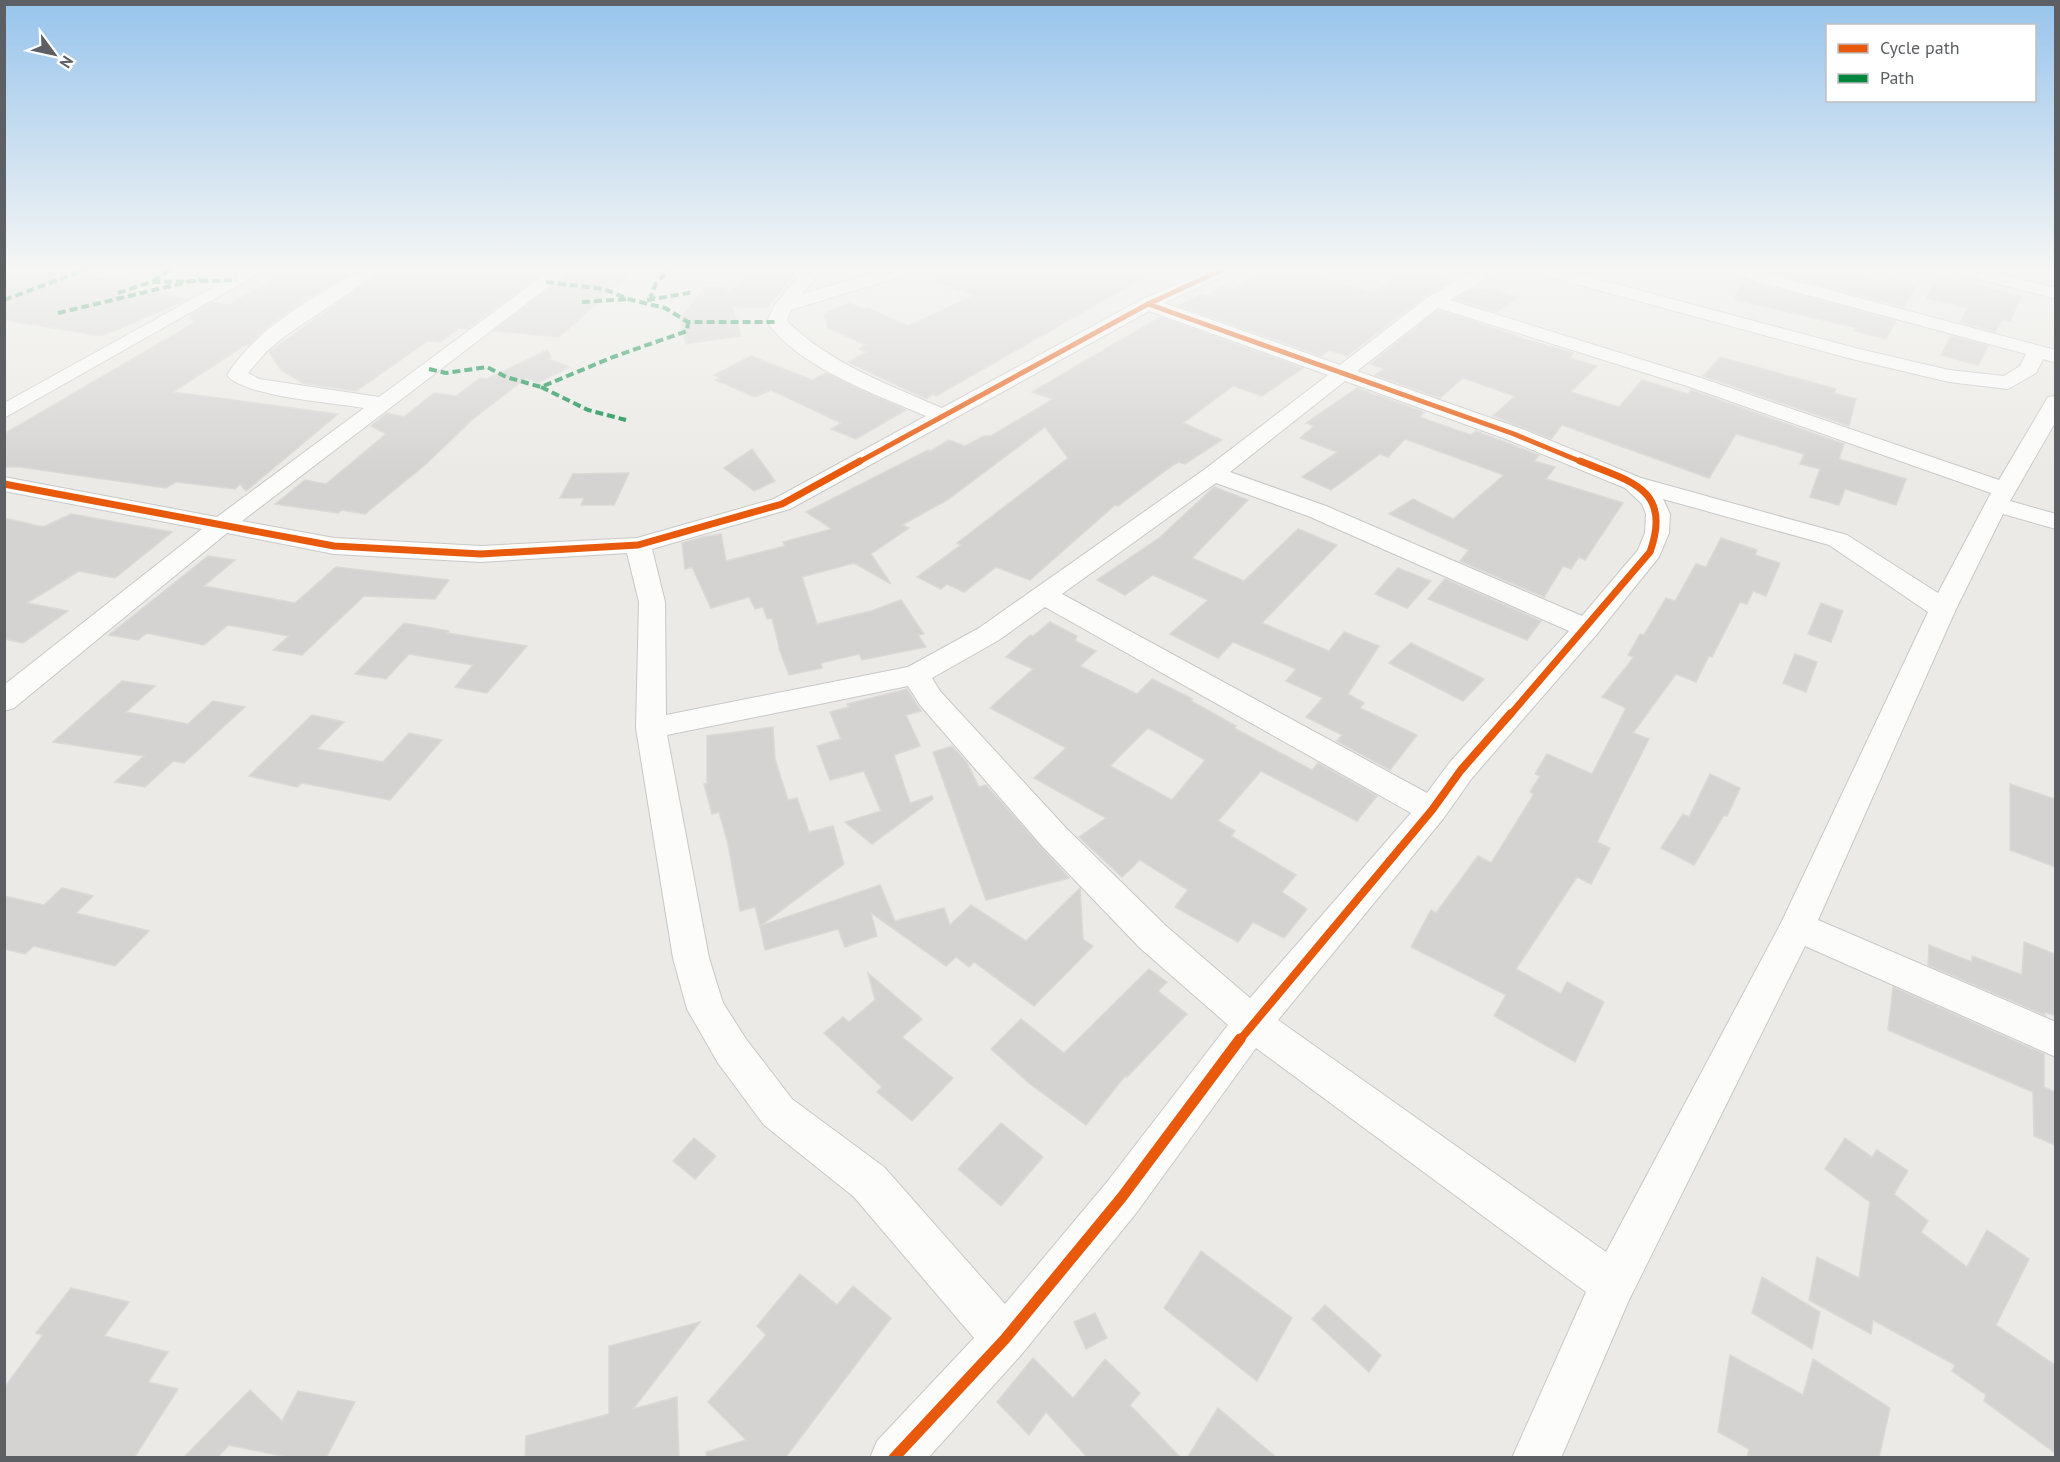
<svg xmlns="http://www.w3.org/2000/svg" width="2060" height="1462" font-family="'PT Sans',sans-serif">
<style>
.building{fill:#d4d3d1;stroke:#dad9d6;stroke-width:1.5;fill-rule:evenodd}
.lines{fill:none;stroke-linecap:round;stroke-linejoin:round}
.street-casing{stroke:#c8c8c8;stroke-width:2}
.street{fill:#fcfcfb;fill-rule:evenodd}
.quiet{stroke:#00873e;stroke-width:4;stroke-dasharray:8 4;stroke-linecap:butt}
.cycleway-far3-casing{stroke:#fff;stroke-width:8}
.cycleway-far2-casing{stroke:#fff;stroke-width:10}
.cycleway-far1-casing{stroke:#fff;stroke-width:12}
.cycleway-casing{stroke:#fff;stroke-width:15}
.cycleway-far3{stroke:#e8590c;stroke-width:5}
.cycleway-far2{stroke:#e8590c;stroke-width:7}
.cycleway-far1{stroke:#e8590c;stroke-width:8}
.cycleway{stroke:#e8590c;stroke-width:11}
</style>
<rect width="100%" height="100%" fill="#ebeae6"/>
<g class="building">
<path d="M4,268H72L63,273L137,281L122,289L188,299L102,336L4,320Z"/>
<path d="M292,268H361L307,299L270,325L248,345H245L173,392L338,414L246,491L240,484L235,489L176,482L166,488L20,467H4V434L194,323L190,315L213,302L229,305Z"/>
<path d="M388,268H487L535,272V268H550L467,329L459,328L441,342L428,341L356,391L302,383L281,370L269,352Z"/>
<path d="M575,268H637L559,337L494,331Z"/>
<path d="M755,268H798L767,308L732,306L741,336L686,344L680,319L705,287L726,288L728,295Z"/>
<path d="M954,268H1160L936,396L933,394L926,399L848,362L867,352L859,349L866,345L828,328L824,314L849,303L864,309L868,308L908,326L975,295L931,281Z"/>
<path d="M1271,268H1329L1316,276L1367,292L1375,291L1407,269L1452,281L1427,295L1347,356L1329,350L1321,356L1179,306L1201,294L1207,296L1222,286L1233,290Z"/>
<path d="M1754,268H1822L1884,283L1888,278L1916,285L1904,307Z"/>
<path d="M1938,277L1980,286L2021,296L2010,321L2002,319L1995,332L1960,322L1968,308L1926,298Z"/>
<path d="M1744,280L1896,321L1886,339L1854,331L1856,328L1734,299Z"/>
<path d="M1476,287L1487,290L1490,288L1518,297L1497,312L1455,299Z"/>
<path d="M1438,310L1518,336L1517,337L1573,353L1570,358L1597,366L1571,392L1619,407L1642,380L1688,394L1691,390L1844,444L1839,459L1906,479L1896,505L1845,489L1839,505L1810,497L1820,469L1800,464L1804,454L1736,434L1709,478L1562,425L1551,439L1493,416L1515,396L1463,378L1440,398L1375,375L1384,369L1370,364Z"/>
<path d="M1160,317L1303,368L1262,396L1233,386L1183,423L1222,440L1185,464L1179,462L1173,465L1118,506L1115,505L1030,580L996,567L964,592L947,584L941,589L917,577L961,545L957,543L1068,458L1045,427L947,500L902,525L909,528L871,554L891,584L854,563L802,577L817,624L871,611L901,600L924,634L918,635L926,647L862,660L859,654L821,663L822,668L789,675L780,651L772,618L767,619L763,607L755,609L749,597L711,608L692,567L685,569L682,543L703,537L721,534L726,561L785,546L783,542L832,529L806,512L928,450L931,451L949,440L965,446L984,436H991L1053,399L1032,392Z"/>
<path d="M1951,336L1988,346L1978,365L1941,355Z"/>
<path d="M547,350L551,357L549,359L570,367L538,383L526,378L473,419L426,464L365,514L342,510L338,513L275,504L305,480L326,484L386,434L371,426L387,413L404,417L434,393L456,396L480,378L487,379Z"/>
<path d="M751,356L812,380L826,373L906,410L856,439L831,429L841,423L771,390L755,397L715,380L720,377L714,375Z"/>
<path d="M1720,357L1836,389L1834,393L1856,399L1849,426L1703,376Z"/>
<path d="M1357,388L1424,412L1419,417L1471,435L1476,431L1539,455L1534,461L1555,467L1546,479L1623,503L1585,560L1579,557L1571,569L1563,566L1544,597L1460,561L1469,550L1389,514L1413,499L1453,519L1504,475L1405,439L1388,457L1380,454L1331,490L1302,477L1337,452L1300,438L1314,426L1306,423Z"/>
<path d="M752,449L775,481L754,491L724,468Z"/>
<path d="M629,473L614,505H581L584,498H560L573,474Z"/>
<path d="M1214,487L1248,500L1192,558L1244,581L1298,529L1337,545L1262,623L1329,651L1344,632L1379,646L1348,694L1364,703L1360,708L1417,735L1390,770L1337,741L1342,735L1306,717L1323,698L1286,681L1296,669L1233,642L1218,658L1170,634L1208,600L1153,575L1125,595L1097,580L1159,538Z"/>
<path d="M71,514L172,532L115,578L79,571L27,603L68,611L23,643L4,639V518L43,527Z"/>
<path d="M1721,538L1757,550L1755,555L1780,563L1766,596L1753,591L1747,604L1740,602L1712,657L1709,656L1696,682L1676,674L1633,733L1649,739L1597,842L1610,848L1591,884L1577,877L1516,969L1561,994L1567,982L1604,1002L1575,1062L1494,1016L1506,995L1411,947L1431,910L1436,913L1478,856L1491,863L1534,794L1530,792L1540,776L1535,774L1547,754L1592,774L1626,708L1602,697L1634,657L1628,655L1640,634L1644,635L1666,598L1675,601L1696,564L1706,567Z"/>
<path d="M208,556L235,560L204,586L295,603L336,567L449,580L435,599L364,596L302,655L273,650L289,636L228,625L204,645L147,633L138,640L109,635Z"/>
<path d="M1398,568L1431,581L1407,608L1375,594Z"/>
<path d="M1445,579L1541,621L1527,640L1428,599Z"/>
<path d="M1821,603L1843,611L1831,642L1808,634Z"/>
<path d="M1050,622L1077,636L1075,641L1096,651L1080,666L1137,694L1152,679L1193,699L1191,701L1236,726L1234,728L1312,770L1318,763L1377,796L1357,821L1261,771L1218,821L1235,831L1231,836L1296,875L1282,892L1307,909L1284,938L1253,922L1238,942L1175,907L1188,890L1140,860L1122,877L1079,837L1106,818L1034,778L1066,748L990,708L1033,669L1006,657L1030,635L1033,636ZM1148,728L1205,760L1172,800L1110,766Z"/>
<path d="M404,623L449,631L447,633L527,646L487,693L455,687L473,665L409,654L386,679L355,674Z"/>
<path d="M1411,643L1484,679L1463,701L1389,663Z"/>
<path d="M1795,654L1817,662L1806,692L1783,683Z"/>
<path d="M122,681L155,686L126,712L188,724L213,701L245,707L184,763L173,761L145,787L115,782L144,756L53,742Z"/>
<path d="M907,689L921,711L906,715L920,746L894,755L910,803L932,796L933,799L872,844L845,822L881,811L864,771L830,780L817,746L841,739L830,712L849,707L847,704Z"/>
<path d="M312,715L344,722L317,749L383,762L409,733L442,740L390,800L302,783L297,787L249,776Z"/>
<path d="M773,727L775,759L788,800L797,798L809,832L833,826L844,864L760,926L755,907L740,911L728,844L719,812L712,814L704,784L707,783V736Z"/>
<path d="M952,746L967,763L979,787L986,785L1069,878L986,900L933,752Z"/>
<path d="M1710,774L1740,788L1727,816L1724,815L1694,865L1661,848L1683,814L1689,817Z"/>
<path d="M2010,784L2055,799V867L2010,850Z"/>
<path d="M880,885L895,921L944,908L950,925L971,905L1026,941L1080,888L1083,939L1093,946L1034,1006L974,962L969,967L956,957L946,966L871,913L877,936L845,947L838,929L765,950L760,926Z"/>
<path d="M62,888L93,896L76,913L149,931L115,966L34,946L25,954L4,949V896L44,905Z"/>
<path d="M2024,942L2055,954V1016L2045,1012V1015L1928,965L1929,945L1972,962V956L2022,975Z"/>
<path d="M1149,969L1167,982L1158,991L1187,1014L1127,1077L1125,1076L1086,1125L1030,1084L991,1049L1021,1019L1064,1053Z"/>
<path d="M868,973L922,1019L902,1037L953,1078L912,1121L877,1092L882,1087L824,1033L843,1017L849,1022L875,1000Z"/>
<path d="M1893,987L2044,1054V1087L2055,1092V1145L2034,1136L2033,1092L1888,1030Z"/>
<path d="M1001,1123L1043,1157L1001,1206L958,1169Z"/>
<path d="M694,1138L716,1156L695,1179L673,1161Z"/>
<path d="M1845,1138L1872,1157L1877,1150L1908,1171L1894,1194L1928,1221L1921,1232L1967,1267L1987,1230L2029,1259L1996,1325L2055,1365V1453L1984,1401L1986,1395L1952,1371L1955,1365L1873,1320L1871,1334L1809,1300L1817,1257L1859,1278L1870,1202L1825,1169Z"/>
<path d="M1201,1251L1292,1318L1257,1381L1164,1308Z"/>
<path d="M800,1274L837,1305L853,1286L891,1318L785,1458H707L706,1452L746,1440L708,1402L766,1335L757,1326Z"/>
<path d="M1762,1277L1820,1312L1812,1349L1752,1313Z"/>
<path d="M71,1288L129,1302L104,1336L168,1352L148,1382L178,1389L134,1458H4V1388L43,1335L36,1333Z"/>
<path d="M1325,1305L1381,1355L1369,1372L1312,1319Z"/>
<path d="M1095,1313L1107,1338L1086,1349L1074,1322Z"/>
<path d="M700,1322L633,1409L677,1397L679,1458H525L526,1436L609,1414V1346Z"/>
<path d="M1730,1355L1803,1395L1813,1359L1890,1408L1879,1458H1747L1749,1449L1718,1432Z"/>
<path d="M1033,1358L1073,1398L1105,1359L1140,1393L1130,1405L1181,1458H1088L1046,1412L1029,1435L997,1402Z"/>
<path d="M250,1390L282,1421L298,1391L355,1402L326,1458H291L229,1445L217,1458H183Z"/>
<path d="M1218,1408L1277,1458H1187Z"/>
</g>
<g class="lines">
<defs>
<g id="street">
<path d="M248,268H269L4,418V403Z"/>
<path d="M365,268H386L285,336L266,352L248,373L259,379L379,397L553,268H573L242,521L334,538L481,546L637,538L774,499L926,416C877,395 798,367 767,322L774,306L805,268H823L802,294L892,268H918L915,272L791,310L787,321C829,363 889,385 942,408L1141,300L1213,268H1235L1232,272L1164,303L1340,365L1428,297L1479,268H1500L1497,272L1450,300L1701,378L1999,480L2045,402L2048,397L2056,396V421L2010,501L2056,514V529L2003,514L1956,609L1818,920L2056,1022V1057L1805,946L1629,1300L1561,1458H1512L1586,1292L1256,1048L1137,1212L1021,1355L928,1458H870L877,1441L974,1338L854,1197L764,1125L718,1063L687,1009L673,958L636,728L639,602L627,553L481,562L334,554L227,533L14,708L4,711V685L202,529L4,491V477L217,517L364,408C337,403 241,396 227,375C258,326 316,296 365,268ZM1438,308L1687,386L1991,493L1938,593L1847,535L1641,478L1522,429L1357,371ZM1149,311L1328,375L1205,469L979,628L908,667L666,715L665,602L652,549L790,509ZM1345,381L1506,439L1625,488L1642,504L1646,514L1645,533L1638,550L1582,616L1326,506L1230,472ZM1216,483L1308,516L1569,631L1450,762L1427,793L1062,594ZM1663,499L1829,545L1928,612L1782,921L1606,1252L1278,1020L1443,819L1472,778L1597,634L1659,557L1669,533L1670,514ZM1045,607L1411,813L1250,998L1166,926L1066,828L940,691L932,678L999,640ZM908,686L920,705L1042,846L1140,948L1228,1025L1107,1182L1005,1304L884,1167L792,1099L746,1039L723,1003L709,958L667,735Z"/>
<path d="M1528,268H1556L1859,349L1949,370L2004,376L2020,366L2026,354L1722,272L1719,268H1747L2044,347L2056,350V363L2043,359L2036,373L2008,389L1949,382L1848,358L1531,272Z"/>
<path d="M1949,268H1977L2056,288V299L1952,272Z"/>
</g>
</defs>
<use href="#street" class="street-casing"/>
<use href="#street" class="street"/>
<g class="quiet">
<path d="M153,281L173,268"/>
<path d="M546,282L604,289L628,299L665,308L688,322H777"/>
<path d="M118,293L151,282L237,280"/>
<path d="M655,299L651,296L656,283L671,268"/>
<path d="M4,300L90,268"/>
<path d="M647,300L694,292"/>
<path d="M582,302L628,299"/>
<path d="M58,313L200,279"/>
<path d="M429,369L446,373L487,367L506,377L541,387L613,357L687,331L688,322"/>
<path d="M541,387L588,410L626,420"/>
</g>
<defs>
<g id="cycleway-far3">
<path d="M1148,304L1514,434L1584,463"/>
<path d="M857,463L1148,304L1226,268"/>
</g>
<g id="cycleway-far2">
<path d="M4,484L334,546L481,554L638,545L782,504L860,461"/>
<path d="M1510,715L1650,552C1673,488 1629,481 1580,461"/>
</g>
<path id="cycleway-far1" d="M1239,1041L1432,810L1461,770L1511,713"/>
<path id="cycleway" d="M894,1458L1005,1339L1122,1197L1240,1039"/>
</defs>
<use href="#cycleway-far3" class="cycleway-far3-casing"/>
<use href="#cycleway-far2" class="cycleway-far2-casing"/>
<use href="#cycleway-far1" class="cycleway-far1-casing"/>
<use href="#cycleway" class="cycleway-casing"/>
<use href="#cycleway-far3" class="cycleway-far3"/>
<use href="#cycleway-far2" class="cycleway-far2"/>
<use href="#cycleway-far1" class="cycleway-far1"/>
<use href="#cycleway" class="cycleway"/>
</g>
<linearGradient id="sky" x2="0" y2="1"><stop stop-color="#97c4ec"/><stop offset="0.57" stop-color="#f6f6f4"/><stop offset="1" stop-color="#f6f6f4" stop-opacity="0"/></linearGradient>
<rect width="2060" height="472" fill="url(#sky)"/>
<rect width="2060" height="1462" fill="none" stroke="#5c5f63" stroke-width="12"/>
<rect x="1826" y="24" width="210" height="78" fill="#ffffff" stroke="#bebfc1" stroke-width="1.5"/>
<rect x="1838" y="44" width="30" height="9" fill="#e8590c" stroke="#bebfc1" stroke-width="1.5"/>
<text x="1880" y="54" font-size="18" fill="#5c5f63">Cycle path</text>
<rect x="1838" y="74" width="30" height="9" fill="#00873e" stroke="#bebfc1" stroke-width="1.5"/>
<text x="1880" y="84" font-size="18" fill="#5c5f63">Path</text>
<g transform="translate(54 54) rotate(123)" stroke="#ffffff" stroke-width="4.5" paint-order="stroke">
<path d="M0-4.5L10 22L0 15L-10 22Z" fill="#5c5f63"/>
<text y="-9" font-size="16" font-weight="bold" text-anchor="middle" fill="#5c5f63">N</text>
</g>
</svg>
